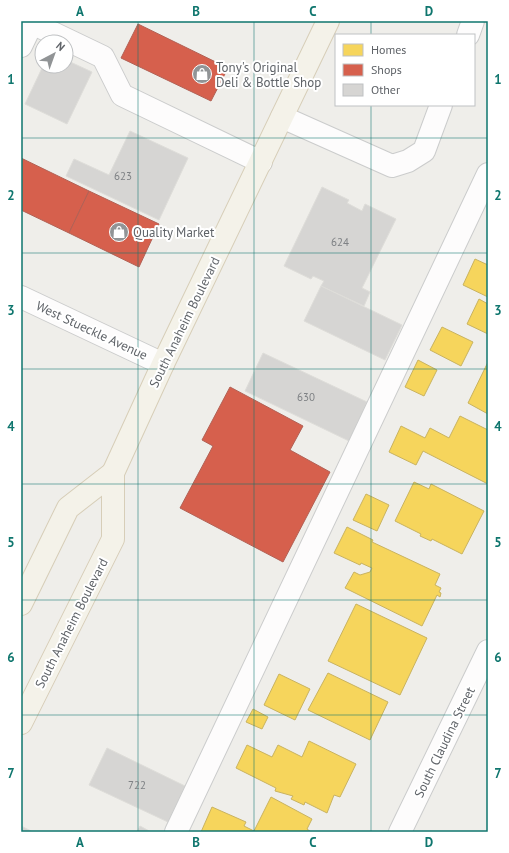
<svg xmlns="http://www.w3.org/2000/svg" width="509" height="853" font-family="'PT Sans',sans-serif">
<style>
.homes{fill:#f6d55c;stroke:#c9b360}
.shops{fill:#d6604d;stroke:#b26155}
.building{fill:#d6d5d3;stroke:#deddd9}
.lines{fill:none;stroke-linecap:round;stroke-linejoin:round}
.minor-casing{stroke:#cbcccc;stroke-width:24}
.major-casing{stroke:#d7ceb8;stroke-width:24}
.minor{stroke:#fdfcfc;stroke-width:22}
.major{stroke:#f4f2e9;stroke-width:22}
.grid{fill:none;stroke:#0f766e;stroke-width:1;stroke-opacity:0.55}
.labels{text-anchor:middle;stroke-width:4;stroke-linejoin:round;paint-order:stroke}
.number-label{font-size:11px;fill:#7e8184}
.poi-label{font-size:13px;fill:#5f6368;stroke:#fff;text-anchor:start}
.street-label{font-size:13px;fill:#5f6368;stroke:#fff}
.neatline{fill:none;stroke:#0f766e;stroke-width:1.5}
.grid-label{font-size:13px;text-anchor:middle;font-weight:bold;fill:#0f766e}
</style>
<rect width="100%" height="100%" fill="#efeeea"/>
<g class="homes">
<path d="M475,259L488,265V297L463,285Z"/>
<path d="M479,299L488,304V334L467,324Z"/>
<path d="M442,327L473,342L461,366L430,350Z"/>
<path d="M418,360L437,370L424,396L405,387Z"/>
<path d="M488,362V414L468,403Z"/>
<path d="M460,416L488,430V484L423,451L416,465L389,452L401,426L425,438L430,428L449,438Z"/>
<path d="M414,482L429,489L431,484L484,511L462,554L432,539L431,541L420,536L421,534L395,521Z"/>
<path d="M366,494L389,505L377,531L353,520Z"/>
<path d="M347,527L373,540L372,542L440,574L435,585L441,588L439,592L441,593L440,597L437,595L422,626L345,588L354,572L360,575L370,572L372,568L361,563L360,565L334,553Z"/>
<path d="M356,604L427,638L400,695L328,661Z"/>
<path d="M328,673L388,702L370,740L308,710Z"/>
<path d="M279,674L310,689L295,720L264,705Z"/>
<path d="M253,709L268,717L262,729L246,722Z"/>
<path d="M309,741L356,764L340,797L334,795L327,813L305,802L304,805L291,799L293,796L275,791L276,788L236,768L247,745L272,757L278,745L302,757Z"/>
<path d="M271,797L312,819L307,829L311,832H201L212,807L246,822L244,826L254,831Z"/>
</g>
<g class="shops">
<path d="M138,24L228,68L211,101L121,58Z"/>
<path d="M21,158L89,191L69,233L21,210Z"/>
<path d="M89,191L159,224L139,267L69,233Z"/>
<path d="M230,387L303,426L290,450L330,472L283,562L180,508L213,446L202,440Z"/>
</g>
<g class="building">
<path d="M66,60L92,72L67,124L25,104L43,66H66Z"/>
<path d="M130,131L188,158L159,220L66,176L74,159L109,175Z"/>
<path d="M322,187L349,200L347,203L362,211L365,204L396,219L362,288L370,292L364,306L321,286L324,281L313,276L311,279L284,266Z"/>
<path d="M321,286L402,325L385,360L304,321Z"/>
<path d="M263,353L367,402L349,441L245,391Z"/>
<path d="M107,748L185,786L168,822L89,785Z"/>
<path d="M21,826L33,832H21Z"/>
<path d="M140,826L151,832H137Z"/>
</g>
<g class="lines">
<defs>
<g id="minor">
<path d="M32,23L103,57L122,95L261,162"/>
<path d="M468,35L473,21"/>
<path d="M21,46L33,21"/>
<path d="M282,117L392,166L408,161L424,151L441,105"/>
<path d="M21,297L163,364"/>
<path d="M176,832L488,174"/>
<path d="M400,832L488,651"/>
</g>
<g id="major">
<path d="M21,604L68,508L113,473"/>
<path d="M21,723L113,539V473L163,364L328,21"/>
</g>
</defs>
<use href="#minor" class="minor-casing"/>
<use href="#major" class="major-casing"/>
<use href="#minor" class="minor"/>
<use href="#major" class="major"/>
</g>
<path class="grid" d="M138,21V832M254,21V832M371,21V35M371,105V832M21,138H488M21,253H488M21,369H488M21,484H488M21,600H488M21,715H488"/>
<defs>
<symbol id="shop-disc" viewBox="-11 -11 22 22"><circle r="9.5" fill="#919496" stroke="#fff"/><path d="M-5-2.5h2.3a2.7 3.5 0 0 1 5.4 0H5L5.5 6h-11ZM-1.5-2.5h3a1.5 2.3 0 0 0-3 0Z" fill="#fff"/></symbol>
</defs>
<g fill-rule="evenodd">
<use href="#shop-disc" x="191" y="63" width="22" height="22"/>
<use href="#shop-disc" x="108" y="221" width="22" height="22"/>
</g>
<g class="labels">
<g class="number-label">
<text x="123" y="180">623</text>
<text x="340" y="246">624</text>
<text x="306" y="401">630</text>
<text x="137" y="789">722</text>
</g>
<g class="poi-label">
<text x="216" y="72">Tony's Original<tspan x="216" dy="15">Deli &amp; Bottle Shop</tspan></text>
<text x="133" y="237">Quality Market</text>
</g>
<g class="street-label">
<text transform="translate(184 322) rotate(-64)" y="5">South Anaheim Boulevard</text>
<text transform="translate(92 330) rotate(25)" y="5">West Stueckle Avenue</text>
<text transform="translate(71 623) rotate(-63)" y="5">South Anaheim Boulevard</text>
<text transform="translate(444 742) rotate(-64)" y="5">South Claudina Street</text>
</g>
</g>
<rect width="509" height="853" fill="none" stroke="#ffffff" stroke-width="44"/>
<rect x="335" y="34" width="140" height="72" fill="#ffffff" stroke="#bfc1c3"/>
<rect x="343" y="44" width="20" height="12" fill="#f6d55c" stroke="#bfc1c3"/>
<text x="371" y="54" font-size="12" fill="#5f6368">Homes</text>
<rect x="343" y="64" width="20" height="12" fill="#d6604d" stroke="#bfc1c3"/>
<text x="371" y="74" font-size="12" fill="#5f6368">Shops</text>
<rect x="343" y="84" width="20" height="12" fill="#d6d5d3" stroke="#bfc1c3"/>
<text x="371" y="94" font-size="12" fill="#5f6368">Other</text>
<g transform="translate(54 54) rotate(41)"><circle r="19" fill="#ffffff" stroke="#bfc1c3"/>
<path d="M0-3L7 15L0 10L-7 15Z" fill="#919496"/>
<text y="-6" font-size="11" font-weight="bold" text-anchor="middle" fill="#5f6368">N</text>
</g>
<rect x="22" y="22" width="465" height="809" class="neatline"/>
<g class="grid-label">
<text x="80" y="16">A</text>
<text x="196" y="16">B</text>
<text x="313" y="16">C</text>
<text x="429" y="16">D</text>
<text x="11" y="84">1</text>
<text x="498" y="84">1</text>
<text x="11" y="200">2</text>
<text x="498" y="200">2</text>
<text x="11" y="315">3</text>
<text x="498" y="315">3</text>
<text x="11" y="431">4</text>
<text x="498" y="431">4</text>
<text x="11" y="547">5</text>
<text x="498" y="547">5</text>
<text x="11" y="662">6</text>
<text x="498" y="662">6</text>
<text x="11" y="778">7</text>
<text x="498" y="778">7</text>
<text x="80" y="847">A</text>
<text x="196" y="847">B</text>
<text x="313" y="847">C</text>
<text x="429" y="847">D</text>
</g>
</svg>
